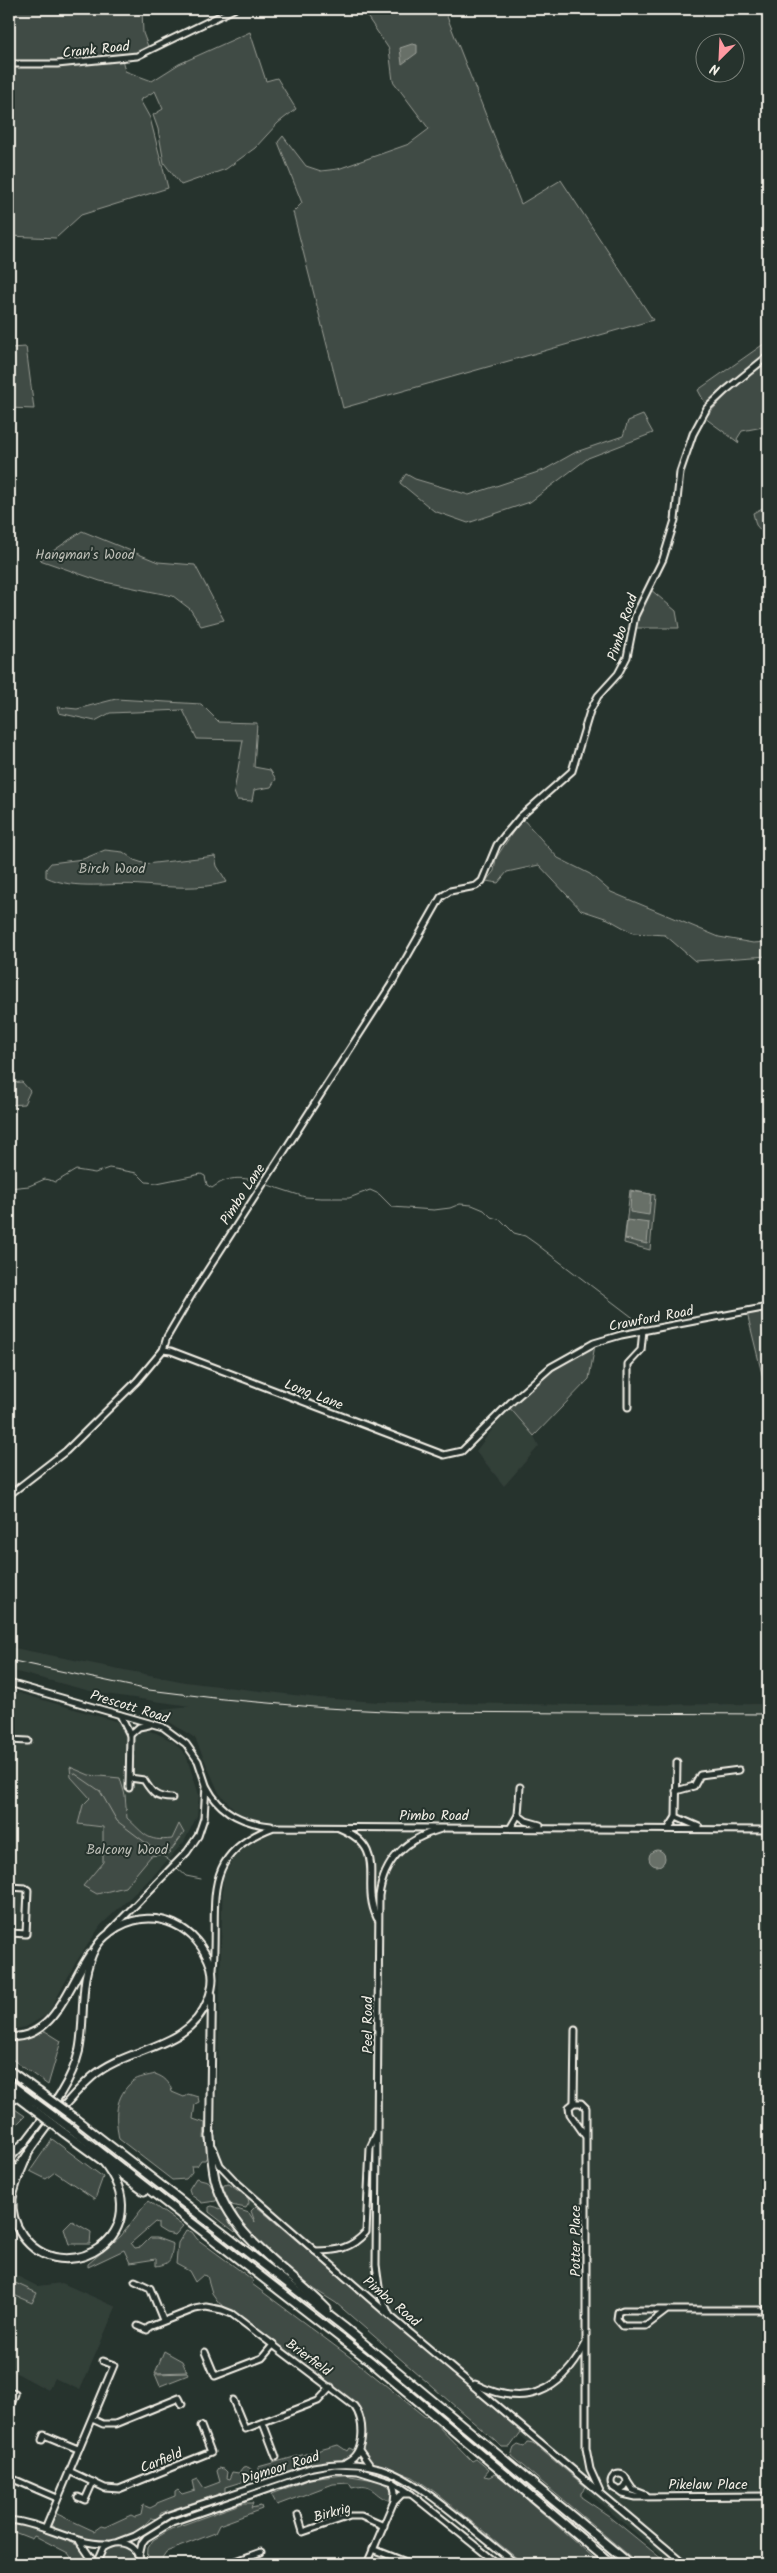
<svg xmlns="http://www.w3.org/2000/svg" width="777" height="2573" font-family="Kalam,sans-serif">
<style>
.built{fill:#333f39}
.green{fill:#414b45;stroke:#9a9e96}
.water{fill:#676f68;stroke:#9fa39b}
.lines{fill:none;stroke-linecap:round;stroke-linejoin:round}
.stream{stroke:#9fa39b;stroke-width:1}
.minor-casing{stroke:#f4f1e8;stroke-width:9}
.major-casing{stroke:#f4f1e8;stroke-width:10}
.highway-casing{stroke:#f4f1e8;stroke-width:11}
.minor{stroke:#26332d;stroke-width:5}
.major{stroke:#26332d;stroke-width:6}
.highway{stroke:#26332d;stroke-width:7}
.rail{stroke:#f4f1e8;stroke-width:1}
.highway-bridge-casing{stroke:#f4f1e8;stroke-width:11;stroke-linecap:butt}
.highway-bridge{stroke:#26332d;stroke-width:7}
.labels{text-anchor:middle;stroke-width:4;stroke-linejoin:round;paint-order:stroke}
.street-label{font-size:14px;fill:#f4f1e8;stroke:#26332d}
.park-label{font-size:14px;fill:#bebfb7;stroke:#26332d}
</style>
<rect width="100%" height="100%" fill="#26332d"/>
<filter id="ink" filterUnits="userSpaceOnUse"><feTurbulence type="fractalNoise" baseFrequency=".02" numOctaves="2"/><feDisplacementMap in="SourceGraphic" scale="10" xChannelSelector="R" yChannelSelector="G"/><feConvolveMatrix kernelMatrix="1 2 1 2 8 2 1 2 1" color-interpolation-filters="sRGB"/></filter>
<g filter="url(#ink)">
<g class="built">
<path d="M509,1407L534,1436L539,1446L504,1486L476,1451Z"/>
<path d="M9,1647L185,1682L319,1698L379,1702L579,1705L768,1704V2564H672L229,2189L216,2136L223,1876L252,1828L219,1793L195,1738L163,1718L162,1709L190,1706L98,1693L9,1670Z"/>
<path d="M9,1690L156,1733L174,1742L186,1755L199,1795L197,1816L184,1842L153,1876L101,1925L76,1962L48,2014L26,2027L9,2030Z"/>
<path d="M9,2272L37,2286L62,2283L116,2307L80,2390L54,2378L48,2390L9,2369Z"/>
</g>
<g class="green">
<path d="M9,9H142L143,33L149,49L122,59L125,71L152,81L179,64L250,32L266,81L277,78L296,109L278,123L255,148L226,169L181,185L164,163L158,129L153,115L163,109L155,91L140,100L150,118L168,188L81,215L56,238L9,236Z"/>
<path d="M362,9H444L521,204L561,180L653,320L343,408L293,212L302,203L278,142L283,136L306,166L321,171L338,169L409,144L429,129L393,81L389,49Z"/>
<path d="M768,341V352L723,387L706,405L698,390Z"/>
<path d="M26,347L34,409L9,408V348Z"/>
<path d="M768,361V426L742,431L737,439L739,443L705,418L726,395Z"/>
<path d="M643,415L653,433L588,458L530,502L468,523L434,511L400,483L406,474L415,479L469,495L544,470L576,452L623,436L628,421Z"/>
<path d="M768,505V530L762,532L756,525L753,513Z"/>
<path d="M82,531L158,562L195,565L224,620L201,626L190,609L173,596L100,581L40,560Z"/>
<path d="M650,589L676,611L679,628H634Z"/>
<path d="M116,699L201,704L219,722L257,723L254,767L270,770L276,779L271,787L254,790L252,801L237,800L234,792L243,740L197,739L183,710L110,713L95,721L59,713L57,707L77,709Z"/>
<path d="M522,818L558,858L590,874L611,892L719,937L753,943L768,942V956L695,961L665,935L633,933L608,919L581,910L539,865L507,872L498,883L486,881L494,871L496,858Z"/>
<path d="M105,850L123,852L134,860L146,864L215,856L217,866L227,882C199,890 171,887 142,885C111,882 75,891 46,877V869L51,863L83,859Z"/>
<path d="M22,1082L30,1091L24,1104L9,1105V1083Z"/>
<path d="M630,1190L655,1195L650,1250L624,1243Z"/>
<path d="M768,1308V1382L763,1378L747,1313Z"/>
<path d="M595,1345L589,1379L534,1436L509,1407L552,1368Z"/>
<path d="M70,1767L89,1775L120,1778L125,1795L127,1818C145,1834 146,1842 172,1839L179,1824L184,1833L169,1853L151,1856L125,1887L97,1894L83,1886L103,1862V1827L78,1824L83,1805L90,1798L71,1777Z"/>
<path d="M45,2031L61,2041L48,2085L9,2057V2040H21Z"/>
<path d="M155,2074C164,2077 170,2082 172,2092L184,2097L188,2094L198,2097L199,2102L195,2104L193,2119L205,2123L204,2139L208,2140L209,2153L205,2160H201L197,2166H191L192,2172L186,2179L172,2180L119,2139C115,2117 114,2097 133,2081C138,2077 149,2076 155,2074Z"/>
<path d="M9,2105L25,2116L9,2132Z"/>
<path d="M52,2139L103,2177L95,2199L55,2172L46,2179L30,2171Z"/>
<path d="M196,2178L208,2181L218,2197L216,2201L202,2203L191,2195L189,2189Z"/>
<path d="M229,2184L248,2198L249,2203L246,2208L231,2205L223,2188L224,2185Z"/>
<path d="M148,2201L183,2226L175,2235L166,2233L158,2228V2223L155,2222L131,2243L135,2248L141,2247L150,2238H157L173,2244C171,2258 172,2264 156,2266V2259L130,2263L124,2250L88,2267V2264L121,2236Z"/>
<path d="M212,2206C225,2208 231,2220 237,2229L235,2232L209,2212V2207Z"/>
<path d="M256,2206L521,2432L510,2447H502L495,2441L336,2303C299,2280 255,2250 235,2211L237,2209L249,2213L255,2222L251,2211Z"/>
<path d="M72,2221L91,2232L90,2244H69L64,2229Z"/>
<path d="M186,2230L192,2232L197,2239L253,2280L252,2284L358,2363L425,2417L428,2416L472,2461L476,2459L489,2470L484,2476L489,2477L495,2474L501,2477L601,2564H524L435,2492L413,2477L370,2462L362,2451L365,2425L358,2406L268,2337L219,2303L212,2293L207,2276L203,2275L195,2282L189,2271L176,2264L178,2243Z"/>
<path d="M13,2282L37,2293L32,2303L9,2293Z"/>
<path d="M164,2351L182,2361L187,2372L155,2373Z"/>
<path d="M187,2373L188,2375L160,2386L155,2374Z"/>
<path d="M528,2442L533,2443L586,2487L581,2493V2497L609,2516L668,2564H639L511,2456L514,2448L518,2445L524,2447Z"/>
<path d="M338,2445L347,2451L349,2448L354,2450L353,2456L347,2460L311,2465L264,2478L258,2467Z"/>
<path d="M248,2467L252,2470L251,2479L225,2487V2492L161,2513L158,2519L151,2518C130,2543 99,2548 70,2535C63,2532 54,2530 50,2523L55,2513L94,2531L101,2526L105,2527L131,2515L135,2517L141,2515L143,2505L150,2508L156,2505L157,2503L175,2496V2492L178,2490L182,2494L195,2490L193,2481L198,2479L204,2488L220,2482L217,2471L219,2468L224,2469L227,2472L226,2478L229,2479L232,2472L239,2473L243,2468Z"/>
<path d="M344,2475L381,2481L391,2488L393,2497L391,2501C372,2496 375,2482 352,2488L349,2483L333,2484L277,2505L271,2494L310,2479Z"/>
<path d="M243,2503H253L251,2508L261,2506L262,2509L219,2525L215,2533L166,2552L162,2558L169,2564H147L148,2548L153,2540L171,2529Z"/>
<path d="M17,2524C41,2529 64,2537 85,2550L89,2564H76L68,2553L39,2538L34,2536L32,2539L9,2530V2525Z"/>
<path d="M119,2545L132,2551L137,2564H98L104,2551Z"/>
</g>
<g class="water">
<path d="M412,44L417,45V53L402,64L400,48Z"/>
<path d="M631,1191L651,1194L649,1215L630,1212Z"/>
<path d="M627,1220L649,1223L647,1244L625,1239Z"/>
<circle cx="657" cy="1858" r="8"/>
</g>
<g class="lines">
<g class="stream">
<path d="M9,1096L15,1098"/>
<path d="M265,1184L305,1197L321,1198H349L370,1190L379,1194L392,1207L434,1210L450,1208L460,1204L472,1205L484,1210L491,1217L501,1220L514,1233L525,1236L535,1243L636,1320L637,1326"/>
<path d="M9,1188L29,1186L45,1179L56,1182L76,1170L95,1173L109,1168L137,1173L146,1182L157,1183L201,1174L205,1176L207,1185L212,1188C228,1176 240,1177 258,1181"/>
<path d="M74,1773L100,1791L117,1821L171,1862"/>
<path d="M177,1868L186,1876L201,1879"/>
</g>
<defs>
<g id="minor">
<path d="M9,64H57L137,56L234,9"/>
<path d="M163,1350L171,1351L444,1455L462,1451L510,1403L551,1367L594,1343L621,1335L768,1307"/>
<path d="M628,1407V1364L641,1350L643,1330"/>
<path d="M9,1495L66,1451L137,1381L163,1350L167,1337L191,1296L391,985L441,897L450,891L476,886L482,881L497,845L504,836L520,817L572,771L590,711L598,696L618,674L627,657L635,616L663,559L675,520L680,472L693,434L707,408L725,391L768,356"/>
<path d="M9,1683L163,1727L186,1744L198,1761L206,1785L204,1818L198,1836L187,1852L110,1931"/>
<path d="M120,1715L130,1735L129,1788"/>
<path d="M130,1735L139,1727L149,1725"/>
<path d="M9,1740L28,1741"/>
<path d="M130,1778L144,1780C152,1793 156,1798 172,1798"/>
<path d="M207,1787C220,1813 243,1823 271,1826"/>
<path d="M676,1791L694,1786L700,1775L739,1770"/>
<path d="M518,1815L526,1821L540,1825"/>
<path d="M676,1817L699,1827"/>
<path d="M511,1827L518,1815L520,1787"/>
<path d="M339,1828C391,1850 359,1880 377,1918"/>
<path d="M669,1828L676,1817L677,1762"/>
<path d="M9,1887H11L25,1888L28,1890L26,1934L11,1933V1887"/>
<path d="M213,1969C219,1903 197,1855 274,1827L768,1830"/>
<path d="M574,2103L575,2030"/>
<path d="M586,2137L570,2114L569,2107L574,2103H581L586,2108V2448L590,2469L600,2491"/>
<path d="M213,2147L220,2165L236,2182L390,2316L685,2564"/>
<path d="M315,2251C337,2251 351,2249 366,2232L370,2148L376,2135"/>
<path d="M135,2281L150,2288L163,2320"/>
<path d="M667,2310L646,2326H623L617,2319L618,2312L623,2310H768"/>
<path d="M390,2316L380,2294L376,2265L379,1896C384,1859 406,1839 441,1829"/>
<path d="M138,2326L147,2330L149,2327L195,2309L206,2307L222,2310L232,2314L354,2406C366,2421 365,2454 346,2462"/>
<path d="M205,2352L215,2376L262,2358L273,2345"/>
<path d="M475,2384C525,2409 561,2392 585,2345"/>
<path d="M9,2391L15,2394L9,2410"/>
<path d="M233,2400L245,2429L318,2401L331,2387"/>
<path d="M92,2419L103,2424H115L179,2398L182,2404"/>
<path d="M263,2423L276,2457"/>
<path d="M42,2440L44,2435L78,2449"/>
<path d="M359,2450L369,2464"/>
<path d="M69,2471L105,2488L119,2489L211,2452L201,2426"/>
<circle cx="619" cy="2482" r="8"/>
<path d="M627,2481L633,2490L646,2495"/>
<path d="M11,2483L13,2479L57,2498"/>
<path d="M615,2488L623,2494L636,2497L768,2496"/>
<path d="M78,2497L85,2500L93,2482"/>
<path d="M395,2501L402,2494H411"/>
<path d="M298,2515L303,2532L350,2516H361L384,2526"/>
<path d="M9,2520C44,2523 73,2545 108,2544"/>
<path d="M46,2527L114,2365L103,2361"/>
<path d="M80,2542L95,2564"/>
<path d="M119,2542L135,2536L169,2515L313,2467C376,2455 405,2475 453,2513C474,2530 495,2547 516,2564"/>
<path d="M373,2549L406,2562L405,2564"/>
<path d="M139,2556L142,2543L146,2538L172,2522L309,2475L335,2470L358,2471L393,2482L411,2494L498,2564"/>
<path d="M96,2564L103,2548C119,2537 138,2544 141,2564"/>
<path d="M228,2564L261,2552"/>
<path d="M367,2564L394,2501L395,2492L393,2482"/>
</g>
<g id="major">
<path d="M9,2037C56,2039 68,1985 90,1954"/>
<path d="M210,2136L212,1995"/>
<path d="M9,2180C35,2145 59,2106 92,2077C129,2045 188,2051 208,2000C212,1990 214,1978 211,1967C198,1927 157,1906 118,1927C110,1932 101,1939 96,1947C78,1978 86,2018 79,2051C70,2088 45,2115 23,2145"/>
</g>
<g id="highway">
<path d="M9,2070L39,2092"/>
<path d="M9,2083L33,2101"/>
<path d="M9,2091L29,2106"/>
<path d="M73,2117L344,2327L630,2564"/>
<path d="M67,2126L370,2361L612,2564"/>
<path d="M63,2132L144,2191"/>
<path d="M210,2136C211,2150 212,2165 215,2179C230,2238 287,2268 327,2309"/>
<path d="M27,2156C21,2170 14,2184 12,2199C11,2212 15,2225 22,2235C62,2293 164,2235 102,2160"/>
<path d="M9,2158L25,2142"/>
</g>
</defs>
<use href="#minor" class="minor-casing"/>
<use href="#major" class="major-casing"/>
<use href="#highway" class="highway-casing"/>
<use href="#minor" class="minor"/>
<use href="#major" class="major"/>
<use href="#highway" class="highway"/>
<path class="rail" d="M9,1660L149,1690L223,1699L326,1708L404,1712L768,1714"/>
<defs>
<g id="highway-bridge">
<path d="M39,2092L73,2117"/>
<path d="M33,2101L67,2126"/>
<path d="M29,2106L63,2132"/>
</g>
</defs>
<use href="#highway-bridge" class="highway-bridge-casing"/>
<use href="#highway-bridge" class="highway-bridge"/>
</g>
</g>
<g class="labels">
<g class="street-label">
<text transform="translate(96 49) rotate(-6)" y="5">Crank Road</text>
<text transform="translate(622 627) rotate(-72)" y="5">Pimbo Road</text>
<text transform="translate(242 1194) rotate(-57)" y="5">Pimbo Lane</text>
<text transform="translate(651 1318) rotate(-11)" y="5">Crawford Road</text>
<text transform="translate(314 1394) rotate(21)" y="5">Long Lane</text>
<text transform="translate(130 1706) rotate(17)" y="5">Prescott Road</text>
<text x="434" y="1820">Pimbo Road</text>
<text transform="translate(367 2025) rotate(-90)" y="5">Peel Road</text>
<text transform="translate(575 2241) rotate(-90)" y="5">Potter Place</text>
<text transform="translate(392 2301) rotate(40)" y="5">Pimbo Road</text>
<text transform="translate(309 2357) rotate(36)" y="5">Brierfield</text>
<text transform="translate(161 2460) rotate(-22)" y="5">Carfield</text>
<text transform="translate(280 2467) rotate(-17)" y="5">Digmoor Road</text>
<text x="708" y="2489">Pikelaw Place</text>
<text transform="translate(332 2512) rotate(-15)" y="5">Birkrig</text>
</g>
<g class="park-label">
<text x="85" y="559">Hangman's Wood</text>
<text x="112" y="873">Birch Wood</text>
<text x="127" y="1854">Balcony Wood</text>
</g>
</g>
<rect width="777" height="2573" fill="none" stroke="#26332d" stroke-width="30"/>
<rect x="15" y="15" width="747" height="2543" fill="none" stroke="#f4f1e8" stroke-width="2" filter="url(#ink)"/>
<g transform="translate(720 58) rotate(204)"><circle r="24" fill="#26332d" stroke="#787f78"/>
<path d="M0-4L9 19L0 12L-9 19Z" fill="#ff9aa2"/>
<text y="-8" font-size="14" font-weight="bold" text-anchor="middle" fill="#f4f1e8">N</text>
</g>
</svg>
